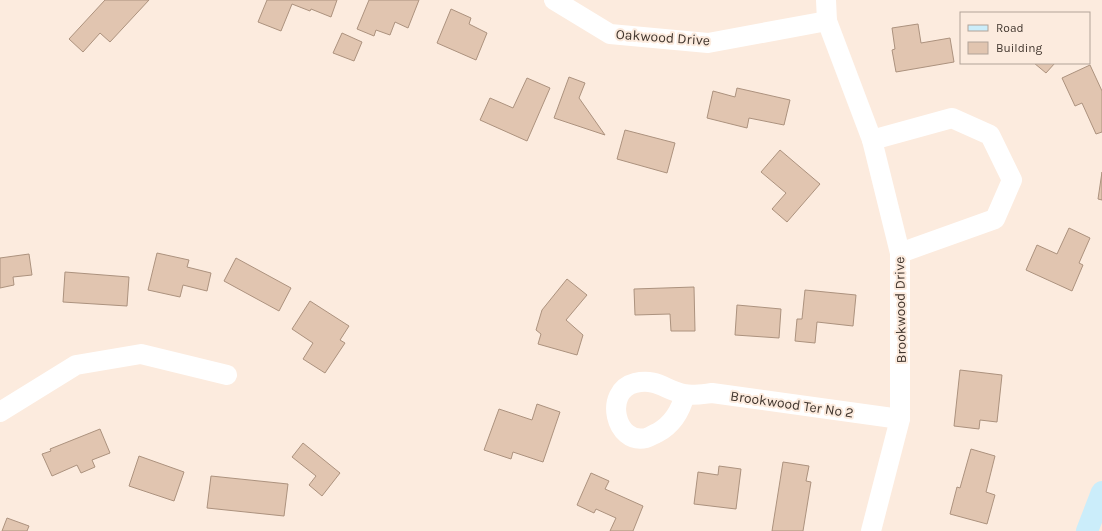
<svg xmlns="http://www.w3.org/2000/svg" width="1102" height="531" font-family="Karla,sans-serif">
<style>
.building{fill:#e1c5b0;stroke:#ac927e}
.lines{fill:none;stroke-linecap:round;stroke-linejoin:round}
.minor{stroke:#fff;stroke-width:20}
.secondary{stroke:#cbedfa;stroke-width:22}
.labels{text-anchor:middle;stroke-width:4;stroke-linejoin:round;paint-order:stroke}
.street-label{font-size:14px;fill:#41362e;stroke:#fcebde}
</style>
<rect width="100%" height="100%" fill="#fcebde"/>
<g class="building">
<path d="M105,0H149L110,42L100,33L83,52L69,39Z"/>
<path d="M267,0H337L331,17L311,9L310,11L292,4L281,31L258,22Z"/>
<path d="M369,0H419L408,28L395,22L390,35L376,30L374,36L357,29Z"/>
<path d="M451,9L471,18L469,24L487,33L476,60L437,43Z"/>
<path d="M918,24L921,43L950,38L954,62L896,72L892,50L895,49L892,28Z"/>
<path d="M342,33L362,42L354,61L333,53Z"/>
<path d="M1034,63H1055L1046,73Z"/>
<path d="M1090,65L1102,91V132L1096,134L1082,103L1075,106L1062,78Z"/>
<path d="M569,77L585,83L579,98L605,135L554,118Z"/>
<path d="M527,78L550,88L527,141L480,120L490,98L513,108Z"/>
<path d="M737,88L790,100L784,125L749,118L747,128L707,118L713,91L735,97Z"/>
<path d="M625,130L675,143L667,173L617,159Z"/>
<path d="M780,150L820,184L787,222L772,209L786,193L761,172Z"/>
<path d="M1102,172V200L1098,199Z"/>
<path d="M1069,228L1090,238L1079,263L1083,265L1072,291L1026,270L1037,245L1057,254Z"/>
<path d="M157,253L189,260L187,267L211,273L207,291L183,285L180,297L148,290Z"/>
<path d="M29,254L32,275L13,277L14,285L0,288V258Z"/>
<path d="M236,258L291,288L279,311L224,281Z"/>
<path d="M65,272L129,277L127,306L63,302Z"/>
<path d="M567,279L587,295L566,320L583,335L577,355L538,344L541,334L536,330L542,310Z"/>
<path d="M694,287L695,331H671L670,314L635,315L634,289Z"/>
<path d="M805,290L856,295L853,326L817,322L815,343L795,341L797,319H802Z"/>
<path d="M310,301L349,326L340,340L345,343L325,373L303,359L313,343L292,329Z"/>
<path d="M737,305L781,309L779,338L735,335Z"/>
<path d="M960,370L1002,375L997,422L980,420L979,429L954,426Z"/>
<path d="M537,404L560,412L543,462L513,452L511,459L484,450L499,409L532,420Z"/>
<path d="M100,429L110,453L92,460L95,467L81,473L77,465L52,476L42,454L51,451L50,449Z"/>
<path d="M303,443L340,473L322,496L309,485L316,476L292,457Z"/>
<path d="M971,449L995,456L986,492L995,495L987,524L950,514L957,487L960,488Z"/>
<path d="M139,456L184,472L174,501L129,486Z"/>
<path d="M783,462L809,466L806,481L811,482L803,531H772Z"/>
<path d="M719,466L741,469L736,509L694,504L698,472L718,475Z"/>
<path d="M591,473L609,481L605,489L643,506L633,531H610L616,518L596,509L594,513L577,505Z"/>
<path d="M211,476L288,484L284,516L207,508Z"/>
<path d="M7,518L29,526L27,531H2Z"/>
</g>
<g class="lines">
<g class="minor">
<path d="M554,0L610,34L708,43L827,21"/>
<path d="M826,0L827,21L872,140L900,253V419L871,531"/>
<path d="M872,140L952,118L990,135L1012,180L995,219L900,253"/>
<path d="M685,394C681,410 672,425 657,433C654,434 650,437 646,438C615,445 603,391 635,383C657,378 665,390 684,394C692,396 703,394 712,393L900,419"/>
<path d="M0,412L76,365L141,354L227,375"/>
</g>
<path class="secondary" d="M1087,531L1102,492"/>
</g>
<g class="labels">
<g class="street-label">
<text transform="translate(663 37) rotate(4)" y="5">Oakwood Drive</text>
<text transform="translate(900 310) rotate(-91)" y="5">Brookwood Drive</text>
<text transform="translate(792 404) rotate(8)" y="5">Brookwood Ter No 2</text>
</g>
</g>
<rect x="960" y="12" width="130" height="52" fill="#fcebde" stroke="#b1a398"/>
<rect x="968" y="25" width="20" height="6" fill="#cbedfa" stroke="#b1a398"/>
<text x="996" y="32" font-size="12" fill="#41362e">Road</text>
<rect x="968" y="42" width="20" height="12" fill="#e1c5b0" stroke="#b1a398"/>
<text x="996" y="52" font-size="12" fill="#41362e">Building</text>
</svg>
